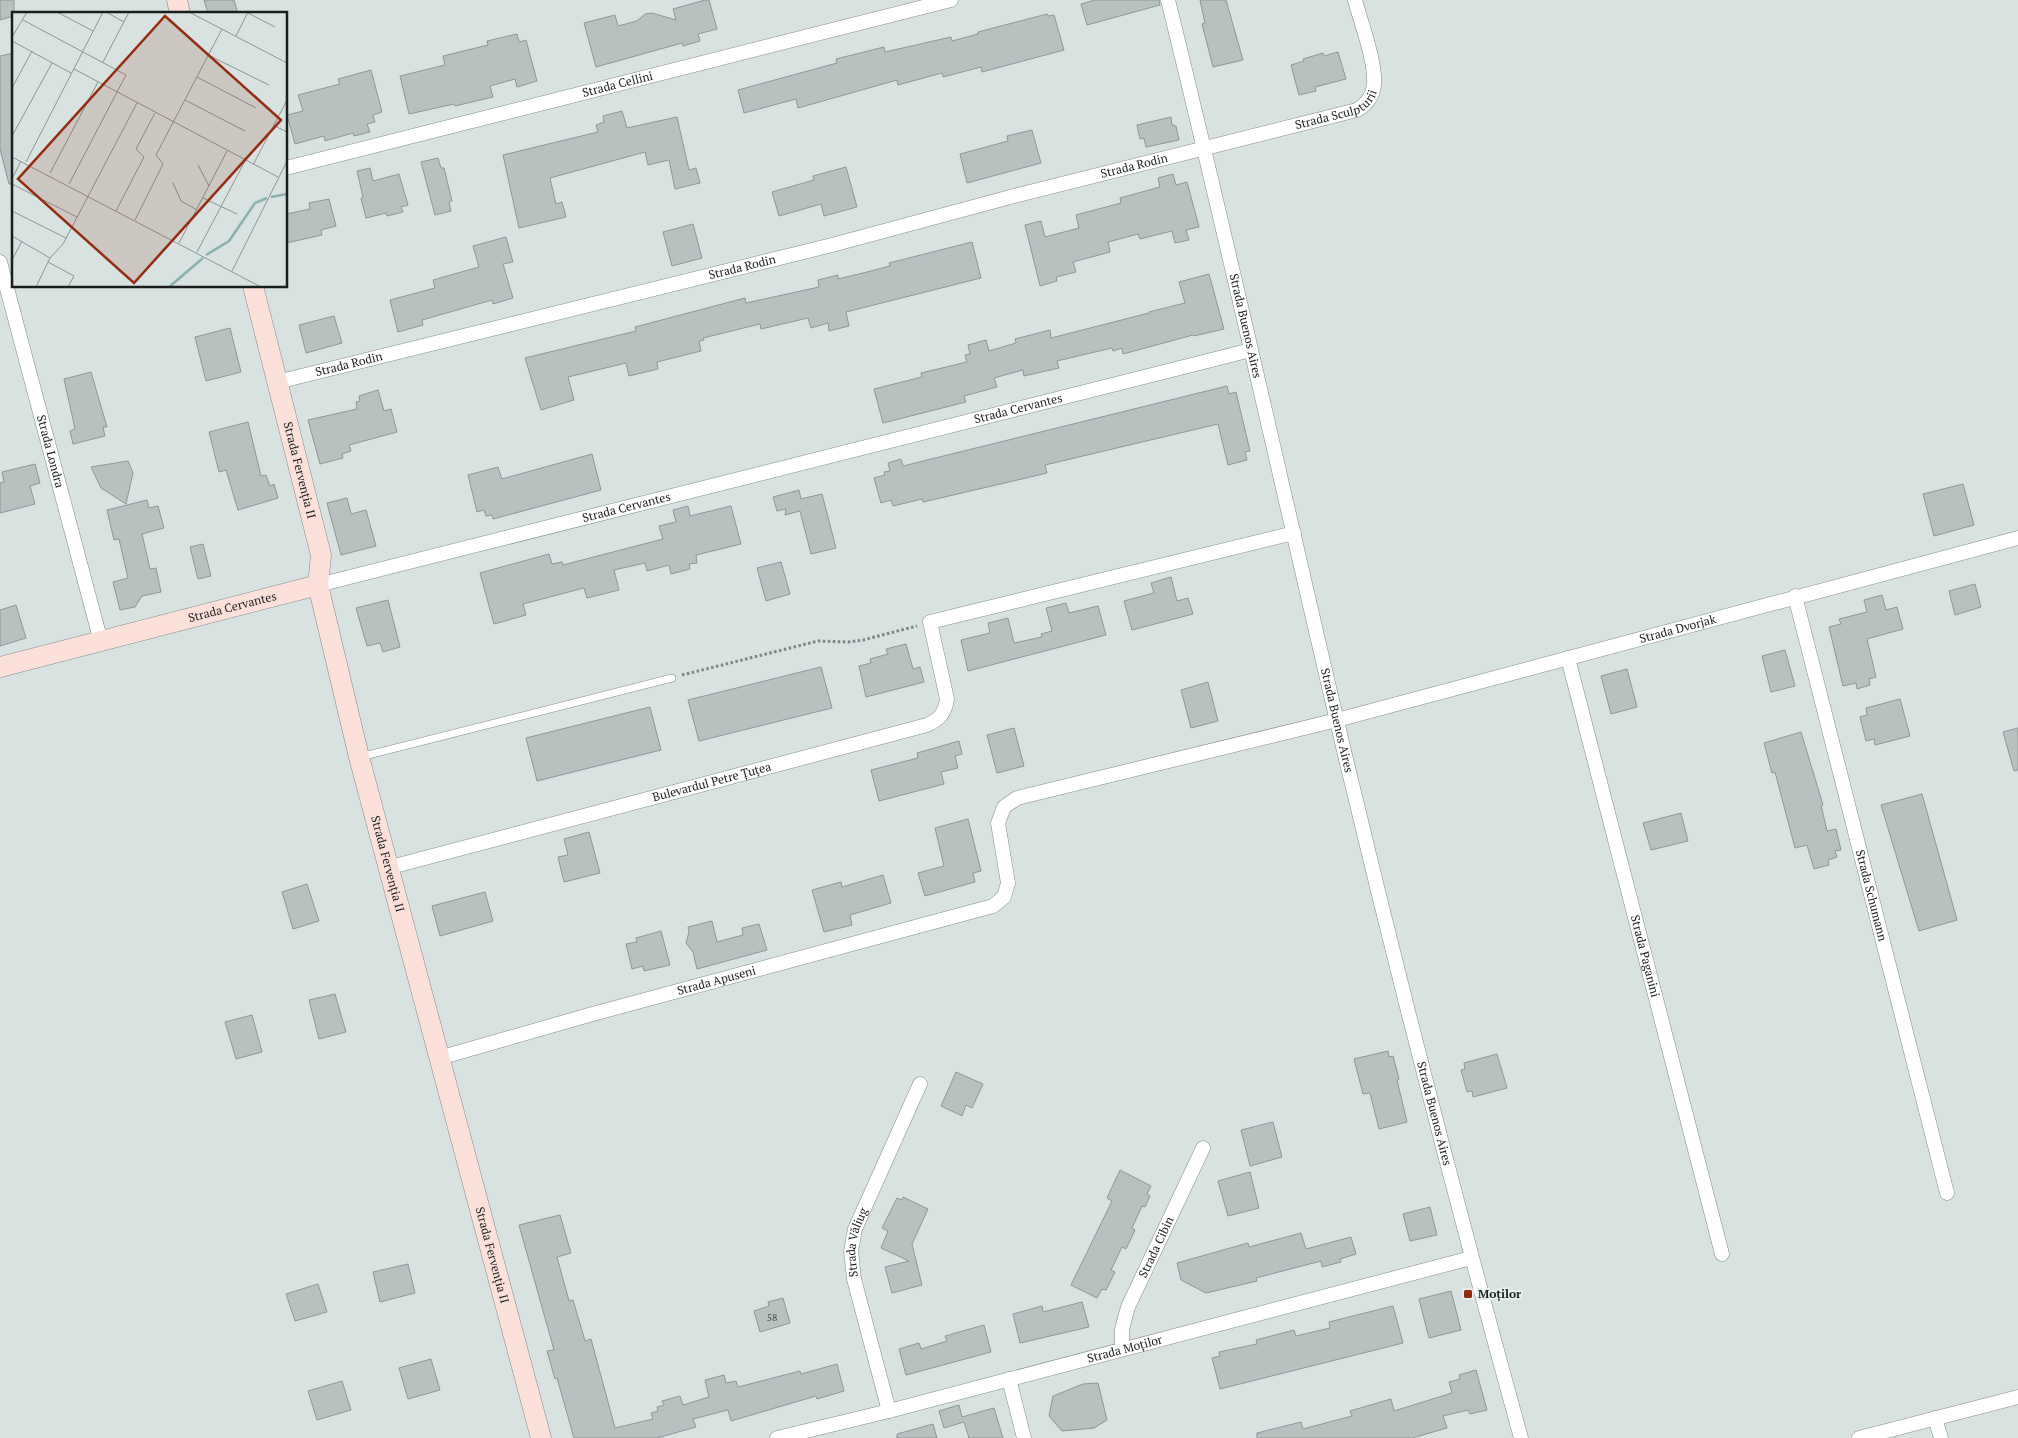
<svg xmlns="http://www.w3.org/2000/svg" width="2018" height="1438" font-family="'PT Serif',serif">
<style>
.building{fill:#b7c1c0;stroke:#8d9796}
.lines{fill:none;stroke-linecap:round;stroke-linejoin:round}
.lane-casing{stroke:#828b8b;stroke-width:8}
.street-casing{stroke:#828b8b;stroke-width:15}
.secondary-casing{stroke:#828b8b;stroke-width:21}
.path{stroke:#7c8382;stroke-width:3;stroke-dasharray:2.5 2.5;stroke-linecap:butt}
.lane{stroke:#fff;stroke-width:7}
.street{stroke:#fff;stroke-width:14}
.secondary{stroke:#fce1da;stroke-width:20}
.poi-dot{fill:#942c10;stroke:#e5efee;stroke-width:2}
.labels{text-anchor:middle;stroke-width:4;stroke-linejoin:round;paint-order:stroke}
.number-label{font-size:10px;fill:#424746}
.street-label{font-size:12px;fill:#1b1e1e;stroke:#e5efee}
.poi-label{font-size:12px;font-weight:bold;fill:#1b1e1e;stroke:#e5efee;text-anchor:start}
.inset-river{fill:none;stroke:#8ab1af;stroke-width:2.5}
.inset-road{fill:none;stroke:#8c9493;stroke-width:1}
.view{fill:#942c10;fill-opacity:0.15;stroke:#942c10;stroke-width:2.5}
.inset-edge{fill:none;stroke:#1b1e1e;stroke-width:2.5}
</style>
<rect width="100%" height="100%" fill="#d7e2e1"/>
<g class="building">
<path d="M0,0H14V16L0,20Z"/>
<path d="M204,0H234L238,14H208Z"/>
<path d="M705,0H709L717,29L698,34L700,41L683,46L682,43L596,67L584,23L615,15L618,26L637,21L645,14L652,13L676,20L673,9Z"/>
<path d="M1095,0H1159L1160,5L1087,25L1081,4Z"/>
<path d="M1200,0H1226L1243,60L1213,67L1202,24L1205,23Z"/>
<path d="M1047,14L1048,16L1054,15L1064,50L982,72L981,67L943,77L942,73L898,85L897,80L798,108L796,99L744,113L738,90L837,63L836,59L884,47L885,52L951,37L952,41L978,34V32Z"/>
<path d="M517,34L519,42L526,40L537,81L517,87L515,79L490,86L493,97L455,106L454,104L409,114L400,76L445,65L443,56L488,45L487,41Z"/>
<path d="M1338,52L1346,79L1315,87L1316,91L1299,95L1291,65L1304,61L1303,59L1323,53L1324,56Z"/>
<path d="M14,53V184H9L0,149V56Z"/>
<path d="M371,70L382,112L373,115L375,122L367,124L370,132L354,136L353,133L325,141L324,136L295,144L287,115L303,111L298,95L340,84L338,79Z"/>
<path d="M622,111L627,128L677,117L689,170L696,168L700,183L675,189L669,160L648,165L645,152L550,178L556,204L562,202L566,217L519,228L503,155L598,132L596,125L604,122L603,116Z"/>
<path d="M1171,117L1172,125L1176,126L1179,140L1146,147L1144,138L1140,139L1137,125Z"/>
<path d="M1032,130L1041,163L967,183L960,154L1008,141L1007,136Z"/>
<path d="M438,158L441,168H444L452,201L449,202L451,211L435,215L421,162Z"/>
<path d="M846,167L857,207L824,216L821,204L779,216L772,192L814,180L813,176Z"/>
<path d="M370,168L373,181L399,174L408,205L401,207L403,212L387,216L386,213L366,218L361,198L363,197L357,171Z"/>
<path d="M1173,174L1176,185L1187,182L1199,227L1186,230L1189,240L1175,243L1172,231L1140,239L1138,234L1108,242L1110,252L1073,262L1076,272L1056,277L1057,281L1040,286L1025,225L1041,221L1045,237L1079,228L1076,215L1121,203L1120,198L1160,187L1158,178Z"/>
<path d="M329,199L336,226L321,230L322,235L286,243V214L310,209L309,203Z"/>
<path d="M693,224L702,258L672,266L663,232Z"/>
<path d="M506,237L513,262L503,264L513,298L493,304L492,300L422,320L423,325L398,332L390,300L435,288L433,280L479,267L473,246Z"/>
<path d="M972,242L981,278L846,312L849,326L829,331L828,323L811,328L808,318L761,329L760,324L703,338L704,340L699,341L701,351L657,362L658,369L629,376L626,363L568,377L574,400L541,410L525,358L636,331L635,327L745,298L746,303L819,287L818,280L838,275V279L863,273L890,266L889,263Z"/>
<path d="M1209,274L1224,329L1194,336L1193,335L1123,354L1122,348L1113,351L1112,348L1057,361L1059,368L1024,376L1023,370L994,378L997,387L964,396L966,402L883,423L874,389L922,377L921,373L967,362L965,355L970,354L968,345L986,340L989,351L1016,343L1015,339L1050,330L1051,338L1149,313V312L1185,303L1179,282Z"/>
<path d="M334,316L342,343L306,353L299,325Z"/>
<path d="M230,328L241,372L206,381L195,337Z"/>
<path d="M91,372L107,427H103L105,436L73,444L70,431L75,429L64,379Z"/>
<path d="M1227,386L1229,394L1236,392L1250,451L1245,452L1247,460L1228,465L1218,424L1045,465L1047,473L1009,482L923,502L922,499L893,506L891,500L881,503L874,478L885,475L884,472L890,471L888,463L901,459L903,466Z"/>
<path d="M378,390L384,411L391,409L397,432L349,445L351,451L342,454L343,458L320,464L308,420L357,409L356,402L360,401L359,396Z"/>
<path d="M248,422L261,476L266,475L270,486L274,484L278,498L238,510L226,470L219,472L209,432Z"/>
<path d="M592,454L601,490L493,519L492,515L486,516L484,510L477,512L468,475L498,467L502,479Z"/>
<path d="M128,461L133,473L126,504L101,488L91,467Z"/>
<path d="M35,464L40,483L30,486L35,504L0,513V483L4,482L2,472Z"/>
<path d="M1963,484L1974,525L1934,536L1923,494Z"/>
<path d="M799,490L801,499L822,494L836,548L811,554L800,511L785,515L786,509L777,511L773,497Z"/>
<path d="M347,498L351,514L366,510L376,546L341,555L327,503Z"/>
<path d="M147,500L149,508L158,506L164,528L142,534L150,569L156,568L161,592L142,596L135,607L120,610L113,582L128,578L119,539L114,540L107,510Z"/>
<path d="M688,506L690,516L731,506L741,544L696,555L697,563L689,564L690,569L671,574L669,565L647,571L645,563L614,570L619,590L587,598L584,588L523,604L526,615L494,624L480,573L549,554L552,564L562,562L563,565L663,539L659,526L676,522L673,510Z"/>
<path d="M203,544L211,576L198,579L190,547Z"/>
<path d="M781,562L790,594L766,601L757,568Z"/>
<path d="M1171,577L1177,601L1188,598L1193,614L1132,630L1124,601L1154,593L1151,583Z"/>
<path d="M1975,584L1981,607L1955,615L1949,591Z"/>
<path d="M1882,595L1886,610L1897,607L1903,629L1867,639L1876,677L1869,679L1870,685L1857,689L1856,683L1843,686L1829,627L1841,624L1839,619L1867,612L1864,600Z"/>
<path d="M388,600L400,647L383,652L380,643L367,646L356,608Z"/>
<path d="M1066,603L1069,613L1098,606L1106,635L968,671L961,640L990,633L988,623L1008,618L1014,643L1042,637L1041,634L1052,631L1046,608Z"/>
<path d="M16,605L26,638L0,646V610Z"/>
<path d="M906,644L913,669L920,667L924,682L866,697L859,666L871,663L870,659L888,654L886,649Z"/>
<path d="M1785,650L1795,686L1771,692L1762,656Z"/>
<path d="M821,667L832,708L699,741L688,700Z"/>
<path d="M1627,669L1637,707L1611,714L1601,676Z"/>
<path d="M1208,682L1218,721L1191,728L1181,690Z"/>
<path d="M1900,699L1910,736L1875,745L1874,739L1866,741L1860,717L1867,715L1866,708Z"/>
<path d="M650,707L661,750L537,781L526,738Z"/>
<path d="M1014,728L1024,766L997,773L987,735Z"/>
<path d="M2018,728V770L2014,771L2003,732Z"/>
<path d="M1801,732L1823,805H1821L1827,831L1836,829L1841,850L1835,851L1837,857L1828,860L1829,865L1814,869L1807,845L1795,848L1775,772L1772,773L1764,743Z"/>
<path d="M959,741L962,754L955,756L958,768L941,772L944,784L879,801L871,770L918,758L917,753Z"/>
<path d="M1922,794L1957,920L1919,931L1881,805Z"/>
<path d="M1681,813L1688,841L1651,850L1643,823Z"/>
<path d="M968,819L981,871L973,873L975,882L925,896L918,873L944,866L935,828Z"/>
<path d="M589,832L600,873L564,882L558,857L568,855L564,839Z"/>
<path d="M883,875L891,903L850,915L852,925L824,932L812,890L841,882L842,887Z"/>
<path d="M307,884L319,921L293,929L282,892Z"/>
<path d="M485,892L493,921L440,936L432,906Z"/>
<path d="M712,921L717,942L743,935L742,928L759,924L767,950L697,969L693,952L686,943L689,932L688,927Z"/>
<path d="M661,931L670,965L644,971L643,966L632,969L626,944L637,942L636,938Z"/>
<path d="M335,994L346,1032L319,1039L309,1000Z"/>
<path d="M252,1015L262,1052L236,1059L225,1022Z"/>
<path d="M1388,1051L1389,1057L1393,1056L1399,1079L1397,1080L1407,1122L1379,1129L1370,1093L1363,1094L1354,1059Z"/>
<path d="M1497,1054L1507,1088L1473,1097L1472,1091L1467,1092L1461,1070L1465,1069L1464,1063Z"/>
<path d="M956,1072L983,1084L972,1108L966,1105L962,1116L941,1106Z"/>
<path d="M1273,1122L1282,1157L1250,1166L1241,1130Z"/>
<path d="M1120,1170L1151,1186L1147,1194L1150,1196L1145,1207L1142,1206L1132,1228L1135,1230L1126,1249L1122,1247L1111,1270L1115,1272L1106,1290L1102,1289L1097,1298L1071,1285L1112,1201L1107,1198Z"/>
<path d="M1250,1172L1259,1208L1228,1216L1218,1181Z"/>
<path d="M903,1197L928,1209L912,1244L922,1285L892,1293L885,1267L909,1261L881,1248L888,1231L882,1228L897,1198L902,1200Z"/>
<path d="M1430,1207L1437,1235L1410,1241L1403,1214Z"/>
<path d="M560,1215L571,1253L557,1257L569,1301L573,1300L585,1341L591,1339L615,1428L653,1419L651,1413L658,1411L657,1407L664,1405L662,1401L680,1396L683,1405L709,1397L705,1380L724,1375L726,1383L736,1381L738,1387L800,1371L801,1374L837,1364L844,1391L817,1399L816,1396L731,1421L728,1410L693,1419L696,1427L657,1438H574L557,1378L555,1379L547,1351L554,1350L519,1225Z"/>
<path d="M1301,1233L1306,1249L1351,1237L1356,1254L1340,1259L1341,1262L1322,1267L1321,1261L1256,1278L1257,1281L1206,1293L1181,1280L1177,1263L1248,1243L1249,1247Z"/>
<path d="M408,1264L415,1293L380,1302L373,1272Z"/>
<path d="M318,1284L327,1312L295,1321L286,1294Z"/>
<path d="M1451,1291L1461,1330L1429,1338L1419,1299Z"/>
<path d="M783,1298L790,1323L760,1332L754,1311L769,1306L768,1302Z"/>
<path d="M1082,1302L1089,1327L1020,1343L1013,1314L1042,1306L1043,1312Z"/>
<path d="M1393,1306L1403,1343L1220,1389L1212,1358L1220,1356L1219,1352L1257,1344L1256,1340L1294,1330L1296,1336L1330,1328L1329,1322Z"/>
<path d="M984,1325L991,1352L906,1375L899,1349L919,1343L921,1349L947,1341L945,1336Z"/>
<path d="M431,1359L440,1390L408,1399L399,1368Z"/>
<path d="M1476,1370L1487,1410L1470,1414L1468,1410L1443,1416L1447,1428L1412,1438H1257V1433L1301,1422L1303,1429L1352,1416L1350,1411L1391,1399L1394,1411L1452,1393L1449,1382L1460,1379L1459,1375Z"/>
<path d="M342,1381L351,1410L317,1420L308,1391Z"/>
<path d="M1098,1383L1107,1420L1094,1428L1062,1431L1049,1416L1053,1396L1083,1384Z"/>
<path d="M959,1405L962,1417L994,1408L1003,1438H969L964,1422L944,1428L939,1411Z"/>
<path d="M933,1424L937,1438H897V1434Z"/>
</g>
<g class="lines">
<defs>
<path id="lane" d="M360,757L672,678"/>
<g id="street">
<path id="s1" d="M1168,0C1227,239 1280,478 1336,717C1393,958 1455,1199 1521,1438"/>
<path id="s2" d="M286,168L951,0"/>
<path id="s3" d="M0,262L101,642"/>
<path id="s4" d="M277,382L832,245L1014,196L1357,110C1367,104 1373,96 1374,85C1376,62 1361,23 1355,0"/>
<path id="s5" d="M318,585L1251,350"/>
<path id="s6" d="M1795,596L1947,1193"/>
<path id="s7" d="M1568,658L1722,1254"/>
<path id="s8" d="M387,868L927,725C940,719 945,713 947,699L930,622L1294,533"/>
<path id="s9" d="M439,1058L589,1015L993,906L1004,897L1008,883L998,823L1004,807L1017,798L1337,720L2018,538"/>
<path id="s10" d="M1122,1349V1329L1128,1307L1203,1148"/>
<path d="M1009,1379L1024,1438"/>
<path id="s11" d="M889,1411L854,1279L851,1251L855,1229L920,1084"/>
<path d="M1935,1418L1941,1438"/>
<path id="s12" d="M777,1438L889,1411L1471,1258"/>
<path d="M1859,1438L2018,1397"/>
</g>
<g id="secondary">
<path d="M177,0L180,14"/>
<path id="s13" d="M253,286L321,555L318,585L359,757L541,1438"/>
<path id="s14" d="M0,667L318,585"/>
</g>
</defs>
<use href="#lane" class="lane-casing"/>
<use href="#street" class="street-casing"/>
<use href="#secondary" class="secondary-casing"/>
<path class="path" d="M682,675L818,641L848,642L863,640L917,626"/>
<use href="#lane" class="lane"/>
<use href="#street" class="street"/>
<use href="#secondary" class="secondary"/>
</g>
<rect class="poi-dot" x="1463" y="1289" width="10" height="10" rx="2.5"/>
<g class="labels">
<g class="number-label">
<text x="772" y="1321">58</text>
</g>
<g class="street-label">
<text dy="4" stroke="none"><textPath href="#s2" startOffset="342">Strada Cellini</textPath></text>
<text dy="4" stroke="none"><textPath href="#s4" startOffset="1095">Strada Sculpturii</textPath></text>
<text dy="4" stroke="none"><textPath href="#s4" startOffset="884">Strada Rodin</textPath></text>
<text dy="4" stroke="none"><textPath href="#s4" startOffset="479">Strada Rodin</textPath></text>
<text dy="4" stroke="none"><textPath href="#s1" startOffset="335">Strada Buenos Aires</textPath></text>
<text dy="4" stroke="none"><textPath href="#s4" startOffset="74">Strada Rodin</textPath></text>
<text dy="4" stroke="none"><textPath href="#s5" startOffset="722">Strada Cervantes</textPath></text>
<text dy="4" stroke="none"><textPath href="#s3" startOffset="196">Strada Londra</textPath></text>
<text dy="4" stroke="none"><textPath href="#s13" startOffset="190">Strada Fervenția II</textPath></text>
<text dy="4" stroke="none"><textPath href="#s5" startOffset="318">Strada Cervantes</textPath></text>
<text dy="4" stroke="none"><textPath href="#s14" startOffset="240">Strada Cervantes</textPath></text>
<text dy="4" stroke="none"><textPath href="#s9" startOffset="1379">Strada Dvorjak</textPath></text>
<text dy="4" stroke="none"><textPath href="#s1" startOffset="740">Strada Buenos Aires</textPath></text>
<text dy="4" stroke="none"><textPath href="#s8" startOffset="336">Bulevardul Petre Țuțea</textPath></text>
<text dy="4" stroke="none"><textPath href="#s13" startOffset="595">Strada Fervenția II</textPath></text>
<text dy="4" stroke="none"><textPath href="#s6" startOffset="309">Strada Schumann</textPath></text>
<text dy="4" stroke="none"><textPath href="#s7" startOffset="308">Strada Paganini</textPath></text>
<text dy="4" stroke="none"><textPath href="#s9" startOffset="288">Strada Apuseni</textPath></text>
<text dy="4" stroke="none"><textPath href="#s1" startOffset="1145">Strada Buenos Aires</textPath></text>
<text dy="4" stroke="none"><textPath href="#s11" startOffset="174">Strada Văliug</textPath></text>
<text dy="4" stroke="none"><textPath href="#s10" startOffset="109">Strada Cibin</textPath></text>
<text dy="4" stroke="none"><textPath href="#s13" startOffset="1000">Strada Fervenția II</textPath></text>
<text dy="4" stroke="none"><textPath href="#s12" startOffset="359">Strada Moților</textPath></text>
</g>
<g class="poi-label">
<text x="1478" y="1298">Moților</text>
</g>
</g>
<g transform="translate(12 12)">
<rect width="275" height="275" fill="#d7e2e1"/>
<path class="inset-river" d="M259,185L275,182M194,243L217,229L243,191L255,186M157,275L191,246"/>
<path class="inset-road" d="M45,0L81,19M94,0L112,10M177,0L275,51M236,1L263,15M11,8L114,63L57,172M224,24L236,0M0,25L15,0M0,29L59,61M196,43L257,73M91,50L117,0M62,57L266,165M185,65L244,96M0,76L20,39M173,88L233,119M261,113L275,120M0,124L40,51M0,145L249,275M14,150L91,0M186,153L197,174M241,153L275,88M38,161L86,70M0,167L9,149M161,171L169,189L185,198M0,172L65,205M191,186L225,202M0,199L54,226M104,199L132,145L124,137L143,101M123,208L151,152L144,143L210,17M0,224L38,246M167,231L215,139M185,240L233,149M0,248L10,229M36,250L62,264L56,275M220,259L275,149M24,275L38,246L51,232L125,91"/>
<path class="view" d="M153,4L269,108L122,271L6,167Z"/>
<rect width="275" height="275" class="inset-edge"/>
</g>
</svg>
